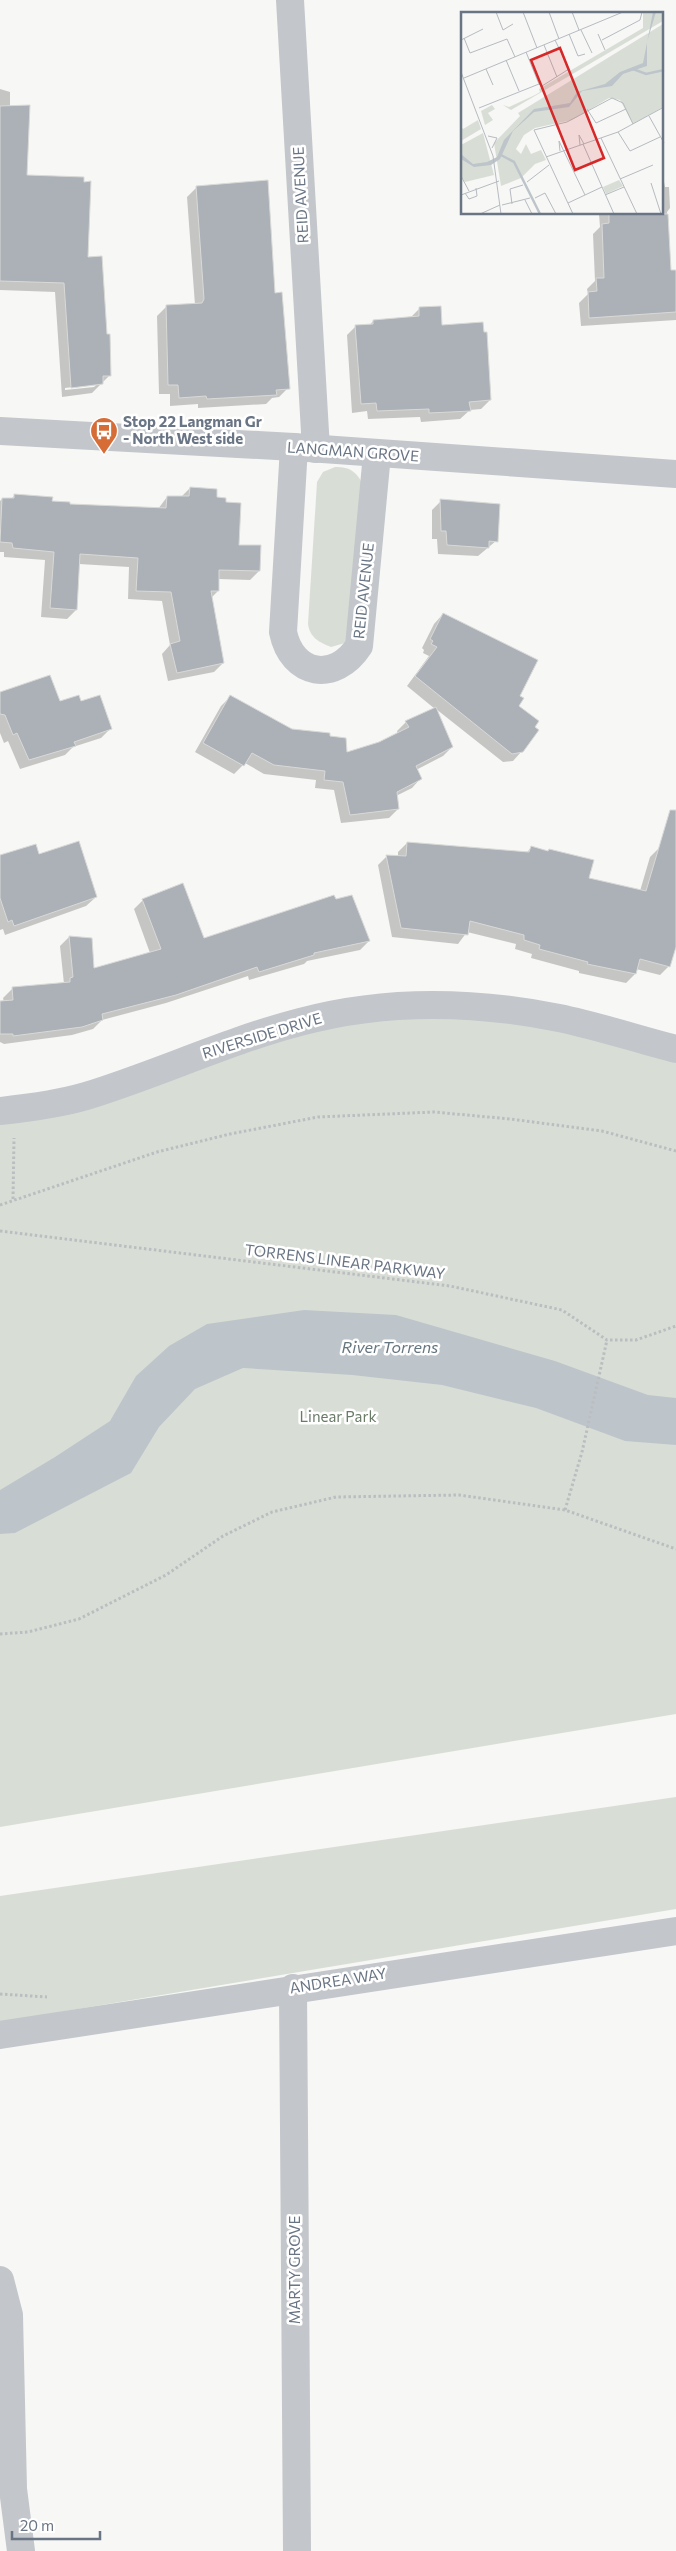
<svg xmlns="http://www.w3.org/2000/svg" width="676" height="2551" font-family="Commissioner,sans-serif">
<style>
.green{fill:#d8ded6}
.water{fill:#bdc5cb}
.shadow{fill:#0003;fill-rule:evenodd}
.building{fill:#abb1b7;stroke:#d9d9d7}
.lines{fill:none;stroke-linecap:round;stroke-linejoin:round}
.path{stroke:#bbbdc0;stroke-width:3;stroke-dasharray:2.5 2.5;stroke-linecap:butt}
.street{stroke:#c3c6ca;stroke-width:28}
.labels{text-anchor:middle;stroke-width:5;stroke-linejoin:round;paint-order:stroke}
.street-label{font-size:15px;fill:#697584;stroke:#fff}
.poi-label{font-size:15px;font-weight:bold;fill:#697584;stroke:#fff;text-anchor:start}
.park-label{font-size:15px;fill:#697b67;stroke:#fff}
.water-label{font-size:16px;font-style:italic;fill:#64757f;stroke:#fff}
.inset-river{fill:none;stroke:#bdc5cb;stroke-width:2.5}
.inset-road{fill:none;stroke:#b6bbc1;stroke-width:1}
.view{fill:#d62828;fill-opacity:0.15;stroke:#d62828;stroke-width:2.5}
.inset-edge{fill:none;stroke:#697584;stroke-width:2.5}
</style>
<rect width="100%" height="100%" fill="#f7f7f5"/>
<g class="green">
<path d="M335,467C351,467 357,472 364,487L355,632L345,643L331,647C319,642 310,638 308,624L317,482L323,472Z"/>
<path d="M468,1013L676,1055V1714L0,1827V1120L336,1021Z"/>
<path d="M676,1797V1909L0,2022V1896Z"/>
</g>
<path class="water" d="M304,1310L396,1315L555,1361L648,1395L676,1398V1445L625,1441L536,1408L442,1385L352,1375L243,1368L195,1389L159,1427L131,1473L15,1533L0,1534V1490L55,1457L110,1421L136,1376L169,1346L207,1324Z"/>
<g class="shadow">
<path d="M0,89L10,92V107L26,177L87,258L110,375L92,393L62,397L55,292L0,290ZM97,384L94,387L65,390V388Z"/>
<path d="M662,182H664L665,187H669L670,208L667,212L670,272L676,271V320L581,326L579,303L588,294L587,289L595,281L593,234L600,227L599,214H662Z"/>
<path d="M197,187L274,294L288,388L279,397L272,398L266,404L198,408V404L170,406V394H159L157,316L166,307L195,305L187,197Z"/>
<path d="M420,308L441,326L490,400L481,409L470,410L460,419L421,422L420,417L368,419L367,411L352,413L347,335L356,326H369L373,321L411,317Z"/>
<path d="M190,488L216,498L238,546L259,571L250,580L218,579V591L211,598L223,663L214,672L168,681L162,654L170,645L162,601L128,599L129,567L79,564L76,610L67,619L41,617L45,560L4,557V552H0V501L2,499H11L14,496L69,505L158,509L167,497H181Z"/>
<path d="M441,501L496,541L478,556L438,554L437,539H432V510Z"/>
<path d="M443,614L518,696L517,706L522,751L513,761L503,762L436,709L452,747L443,756L416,770L421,778L412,788L396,796L398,809L389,818L341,823L334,790L315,788L316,780L264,774L245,763L234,774L195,752L221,706L230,697L292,730L329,737L346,753L380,744L398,734L397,731L406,722L435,709L407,686L429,656L423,653L424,650L422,648L434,624Z"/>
<path d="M0,693L59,703L80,702L110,729L101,738L73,747L65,755L20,769L8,741L4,743L0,733Z"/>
<path d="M407,843L526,853L531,848L588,879L640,891L650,857L659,848L676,853V938L669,966L660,975L636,969L635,974L626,983L579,973V971L531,958L532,954L515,949L516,944L467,932L458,944L392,937L378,865L387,856L398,857V852Z"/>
<path d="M0,856H38L96,897L86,906L5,935L3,929L0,930Z"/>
<path d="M143,900L203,940L369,941L360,950L307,961L304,964L249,980L248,976L166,1003L102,1020L93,1029L72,1035L4,1044L0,1042V1002H4L3,998L13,988L64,984L60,946L69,937L93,969L150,953L134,909Z"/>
</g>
<g class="building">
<path d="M30,105L27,175L84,177V182L91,181L88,257L102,256L107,334H110L111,376H103V384L71,388L64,283L0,281V106Z"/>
<path d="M268,180L275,293L282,292L290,389L276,390L277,395L207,399L206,396L179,398L178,385H168L166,305L202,303L204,299L196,186Z"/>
<path d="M609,214H668L671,270H676V312L589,318L588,292L597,291L596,278H604L602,224L609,223Z"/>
<path d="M441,306L442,325L483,322L484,332H487L491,400L469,402L471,411L429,413V409L377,411L376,403L361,404L355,325L373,324V320L419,316V307Z"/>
<path d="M190,487L217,489V497L226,498V502L241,503L239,545H261L260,571L219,570V591H211L224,663L177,673L170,644L180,641L171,592L136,591L138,558L80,554L77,610L50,608L54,552L13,548L12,543L0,542L2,498H14V494L53,497L52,501L70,502V504L166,508L167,496H189Z"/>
<path d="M440,499L500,504L498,542L489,541V548L447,545L446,531H441Z"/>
<path d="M443,613L538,660L520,696L524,698L519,706L539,721L535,727L539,730L523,752L512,754L415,676L437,647L431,644L433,641L430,639Z"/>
<path d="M50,675L60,701L79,695L81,701L100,695L112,729L74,742L76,746L29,760L17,733L13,735L5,715L0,714V692Z"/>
<path d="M230,695L292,729L330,733V736L346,738L347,752L379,742L409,727L405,721L436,707L453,747L416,766L422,779L397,792L399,809L350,815L343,782L324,780L325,771L274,765L252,753L244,766L203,743Z"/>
<path d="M670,810H676V947L670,967L640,959L636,974L587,964L588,962L539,949L540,945L524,940V935L470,921L468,935L401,928L386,855L406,856L407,842L529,852L531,846L548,851L549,849L594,860L589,878L646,891Z"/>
<path d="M79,841L97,897L14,926L12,920L8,922L0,898V855L36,844L39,854Z"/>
<path d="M183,883L204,938L334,895L336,899L352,895L370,941L314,953V955L259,972L257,967L176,995L102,1014L103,1020L82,1027L13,1036V1034H0V1001L13,1000L12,987L70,982V978L73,977L69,936L92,938L94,968L161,949L142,899Z"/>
</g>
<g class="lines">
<g class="path">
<path d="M13,1199L14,1138"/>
<path d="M0,1205L157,1152L230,1134L318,1117L434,1112L510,1119L602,1131L676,1151"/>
<path d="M0,1231L450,1286L562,1310L607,1340H636L676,1326"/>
<path d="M565,1510L582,1452L607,1340"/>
<path d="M0,1634L28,1632L79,1619L166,1575L223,1536L272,1512L336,1497L459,1495L565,1510L676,1549"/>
<path d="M0,1994L47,1997"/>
</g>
<g class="street">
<path d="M290,0L316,449"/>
<path d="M0,431L294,447L676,474"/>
<path d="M294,447L283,632C292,676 335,683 359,646L377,454"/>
<path d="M0,1111C28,1108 59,1104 86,1096C158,1074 227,1041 300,1022C385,999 474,1001 559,1018C598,1026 637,1039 676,1049"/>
<path d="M293,1988L297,2551"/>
<path d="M0,2035L676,1931"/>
<path d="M0,2280L9,2315L13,2489L21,2551"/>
</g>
</g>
<defs>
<symbol id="bus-pin" viewBox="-11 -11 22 30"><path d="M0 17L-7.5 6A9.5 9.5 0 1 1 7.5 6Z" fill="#d66c36" stroke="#fff"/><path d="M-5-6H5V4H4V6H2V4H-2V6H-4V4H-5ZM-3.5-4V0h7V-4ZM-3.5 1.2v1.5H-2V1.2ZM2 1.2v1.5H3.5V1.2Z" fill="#fff"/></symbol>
</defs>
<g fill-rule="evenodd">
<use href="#bus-pin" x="88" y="415" width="32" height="43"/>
</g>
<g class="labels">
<g class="street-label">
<text transform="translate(301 195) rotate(-93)" y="5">REID AVENUE</text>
<text transform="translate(353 452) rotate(4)" y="5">LANGMAN GROVE</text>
<text transform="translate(364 591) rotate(-84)" y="5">REID AVENUE</text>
<text transform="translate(262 1036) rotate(-17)" y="5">RIVERSIDE DRIVE</text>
<text transform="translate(345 1262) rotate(7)" y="5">TORRENS LINEAR PARKWAY</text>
<text transform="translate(338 1981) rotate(-9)" y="5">ANDREA WAY</text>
<text transform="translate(295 2270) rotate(-90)" y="5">MARTY GROVE</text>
</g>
<g class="poi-label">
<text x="123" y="427">Stop 22 Langman Gr<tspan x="123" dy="17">- North West side</tspan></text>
</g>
<g class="park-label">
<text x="338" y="1422">Linear Park</text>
</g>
<g class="water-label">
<text x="390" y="1353">River Torrens</text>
</g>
</g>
<g transform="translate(461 12)">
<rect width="202" height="202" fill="#f7f7f5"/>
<path d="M182,0H201L202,9L50,98L42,93L48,95L74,83L79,80L78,77L182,16ZM202,12V95L172,112L159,88L148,86L111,108L74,116L63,123L55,137L60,142L65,132L70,142L80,138L85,148L74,152L60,166L40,174L33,131L59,104L57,101ZM31,93L34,97L27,101L32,108L24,113L20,99ZM17,108L20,117L0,129V114L2,117ZM22,121L33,163L4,170L0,164V133ZM158,168L162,174L145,182L142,175Z" fill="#d8ded6"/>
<path d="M192,0H195L186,30V54L162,62L151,74L121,79L108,95L73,100L52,119L39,147L30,153L13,155L0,147V142L12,152L26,150L36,145L43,128L73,97L109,91L116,80L144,72L159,60L182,51Z" fill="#bdc5cb"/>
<path class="inset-river" d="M172,57L185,62L203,58M40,143L53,150L79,202"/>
<path class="inset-road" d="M35,0L42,18L52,12M62,0L76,36M88,0L98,27M111,0L118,18M120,18L131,41M108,22L117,44L124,42M137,22L144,38M3,26L9,41L46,27L54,45M0,28L22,17M141,28L179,8L181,0M83,33L96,65M65,40L78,72M45,48L58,79M25,57L32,73M0,60L32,144L40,202M3,66L162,0M78,72L81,74L108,57L94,28M18,96L78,72M126,97L135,111L165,97M188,104L203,131M157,120L169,139L199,125M27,124L36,126L31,136M140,126L176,202M122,132L153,202M119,133L118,123L123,132M99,139L98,129L124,183M85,145L157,120L203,95M0,164L8,179M159,167L192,153M66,170L88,153M190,171L200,202M4,181L8,187L16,184L15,176M0,183L38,169M144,183L163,175M74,186L84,181L95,202M64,188L71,202M107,191L141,175M51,192L49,177L62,173M41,193L69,186M19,202L39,193M112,202L73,118L106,110L151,86L162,91L172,112"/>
<path class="view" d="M99,36L143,146L114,158L70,48Z"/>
<rect width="202" height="202" class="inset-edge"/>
</g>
<path d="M12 2531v8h88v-8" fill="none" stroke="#697584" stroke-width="2.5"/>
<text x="20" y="2531" font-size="15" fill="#697584" stroke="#ffffff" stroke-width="4" paint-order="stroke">20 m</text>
</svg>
